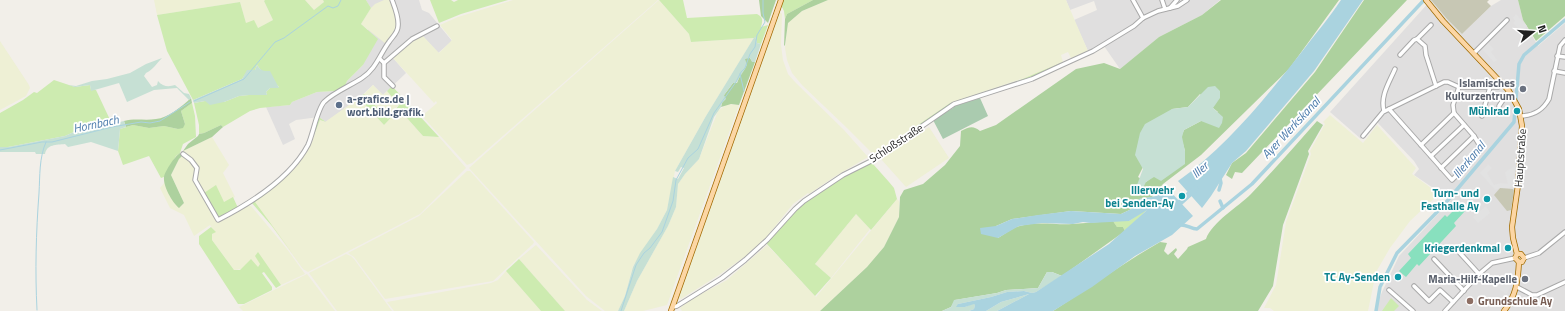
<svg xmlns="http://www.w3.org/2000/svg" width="1565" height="311" font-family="'Titillium Web',sans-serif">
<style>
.residential{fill:#e0dfdf}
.construction{fill:#c7c7b4}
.farmland{fill:#eef0d5}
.grass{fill:#cdebb0}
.forest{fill:#add19e;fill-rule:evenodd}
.wetland{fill:#c6e0d4}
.cemetery{fill:#aacbaf}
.pitch{fill:#88e0be}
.parking{fill:#e2e2e2}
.water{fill:#aad3df}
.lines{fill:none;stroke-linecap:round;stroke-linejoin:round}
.stream{stroke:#aad3df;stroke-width:1}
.canal{stroke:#aad3df;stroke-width:3.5}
.river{stroke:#aad3df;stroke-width:6}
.minor-casing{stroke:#a9a9a9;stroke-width:5.5}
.major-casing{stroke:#a06b00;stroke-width:6}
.minor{stroke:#fff;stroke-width:3.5}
.major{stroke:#fcd6a4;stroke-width:4.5}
.worship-dot{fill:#6b7280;stroke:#fff;stroke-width:1.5}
.service-dot{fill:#5c6f8a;stroke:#fff;stroke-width:1.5}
.culture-dot{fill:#0f9aa8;stroke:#fff;stroke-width:1.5}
.education-dot{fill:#8d6e63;stroke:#fff;stroke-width:1.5}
.labels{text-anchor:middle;stroke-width:3.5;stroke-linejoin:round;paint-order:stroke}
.worship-label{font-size:11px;font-weight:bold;fill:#5b616d;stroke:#fff;text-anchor:end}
.service-label{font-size:11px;font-weight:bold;fill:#4e5e75;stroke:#fff;text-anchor:start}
.culture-label{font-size:11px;font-weight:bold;fill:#0d838f;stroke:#fff;text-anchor:end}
.street-label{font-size:11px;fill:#222;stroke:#fff}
.education-label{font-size:11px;font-weight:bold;fill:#785e54;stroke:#fff;text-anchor:start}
.water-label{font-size:12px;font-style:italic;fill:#4a7aab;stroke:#fff}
</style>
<rect width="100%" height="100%" fill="#f2efe9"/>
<g class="residential">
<path d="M366,0H419L422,10L429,13L452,41L438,53L422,35L393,58L406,73L383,95L373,85L359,98L326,122L319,117L296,120L289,124L295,139L283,145L266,107L290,105L292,102L317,92L335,91L344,88L347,81L363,65L371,8Z"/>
<path d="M1066,0H1220L1202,15L1159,37L1120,69L1104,46L1088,51L1074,20L1097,10L1094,1L1070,10Z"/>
<path d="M1431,0L1447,19L1462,34L1491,6L1501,0H1518L1523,20L1538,46L1565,23V311H1375L1382,292L1399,256L1451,200L1414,175L1419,169L1414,161L1377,122L1361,139L1330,112Z"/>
</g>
<g class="construction">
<path d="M1431,0H1489L1487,2L1491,6L1462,34L1447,19Z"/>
<path d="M1500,188L1513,189L1514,191L1511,210L1507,211L1494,195Z"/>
</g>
<g class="farmland">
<path d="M154,0H265L264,1L273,20L258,28L246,23L240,2L157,15Z"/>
<path d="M305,0H323L324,2L314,10Z"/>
<path d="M384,0H391L397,20V28L386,44L361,24L371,8L375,4Z"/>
<path d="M513,0H658L472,163L467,165L422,116L437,103L436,101L434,103L393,58L406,44L422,35L439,53L452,40L440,25L458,17Z"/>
<path d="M659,0L689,34L691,42L754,38L706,116L675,171L667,210L657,229L633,266L625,296L618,311H605L586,296L469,168Z"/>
<path d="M828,0H1066L1088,51L1071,58L1068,52L1061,55L1063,62L1039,73L950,103L875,154L871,152L847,128L802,85L792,73L787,60L785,48L788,23L802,11Z"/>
<path d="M780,12L782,14L781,45L783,60L788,74L795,82L844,130L868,157L834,177L809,194L808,193L793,204L765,239L747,255L719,275L681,299L679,297Z"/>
<path d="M0,41L29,85L30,88L26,96L0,110Z"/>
<path d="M373,85L383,95L387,91L399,104L387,119L364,94Z"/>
<path d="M359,98L384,125L398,108L423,136L439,137L466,168L420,214L308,272L303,269L254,202L270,191L297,166L312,142L320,120L325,122Z"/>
<path d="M727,104L739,105L667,305L643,311H624L637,281L668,226L676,207L678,184L685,174L699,159L718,111Z"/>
<path d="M1330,115L1363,143L1377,125L1416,168L1412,174L1439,194L1410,221L1390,248L1376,272L1368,311H1274L1270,308H1264L1276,285L1286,222L1311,154L1310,151L1325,124L1323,122Z"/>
<path d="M929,127L949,158L906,187L881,159Z"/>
<path d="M212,137L229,165L223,173L235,197L224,202L216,216L244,206H251L287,249L305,274L281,285L258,253L261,264L258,267L234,270L212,240V234L215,232L210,225L194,236L184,215L170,208L160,188L165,182L175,204L180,207L184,203L171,175L179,159L182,156L183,151Z"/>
<path d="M467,171H470L534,242L533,244L493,281L385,299L354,257L348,253L419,216Z"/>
<path d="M897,199L899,201V217L884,247L867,267L820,311H682L680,308L690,300L727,280L767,245L816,297Z"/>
<path d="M856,214L870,229L831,278L815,264Z"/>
<path d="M536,245L587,300L602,311H565L519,259Z"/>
<path d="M346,254L351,256L354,259L392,311H337L309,273Z"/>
<path d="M506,271L541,311H394L387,302L491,283L498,280Z"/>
<path d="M307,274L335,311H243L239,307Z"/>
</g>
<g class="grass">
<path d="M265,0H305L314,10L324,2L323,0H366L371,8L361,24L378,39L363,65L347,81L344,88L335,91L317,92L292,102L290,105L260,108L250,111L223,127L221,125L204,133L199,134V125L194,103L205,101L224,102L239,96L249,95H267L266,92L270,88L279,87L260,69L257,65L255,70L246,73L242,79L193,100L167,51L157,15L240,2L246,23L254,20L258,28L273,20L264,1Z"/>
<path d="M430,0H451L454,2L458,0H508L461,14L439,23Z"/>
<path d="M659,0H683L687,18L757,14C763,17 763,20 761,27L768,25L761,44L757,43L755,37L754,38L691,42L689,34Z"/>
<path d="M783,0H813L787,14L785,19L784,11L781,5Z"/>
<path d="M1063,62L1041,73L1020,81L952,104L877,155H874L950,103L1020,80Z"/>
<path d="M54,80L75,87L90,85L91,90H96L112,124L107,125L87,126L65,136L8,147H0V113L23,100L34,92L37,93Z"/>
<path d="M392,86L439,137L423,136L399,109L384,125L359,98L364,94L388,119L399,105L387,91Z"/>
<path d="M192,103L195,116L196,137L183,144L180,153L176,156L164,177L161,178L149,156L123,165L118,151L120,129L133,125L149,128L164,126L178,129L185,124L181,111Z"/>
<path d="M319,117L326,122L320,120C305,161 290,177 255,202L293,254L272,226L251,202L292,169L312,137Z"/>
<path d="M869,163L873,164L889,182L894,188L897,199L871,230L856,214L815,264L831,278L815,296L766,243C776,231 786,218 798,208C819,190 844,177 869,163Z"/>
<path d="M216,185L224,202L233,197L238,208L221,217L216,216L204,193Z"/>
<path d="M1151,206L1125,231L1123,227H1117L1113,221H1129Z"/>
<path d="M211,227L216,232L212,234V240L234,270H240L251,259L258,267L260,264L255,256L258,252L281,285L276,288L264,272L262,273L272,287V290L244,304H238L199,244V236Z"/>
<path d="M519,259L565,311H541L506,271Z"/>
<path d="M1391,298L1399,306L1394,311H1382Z"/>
</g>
<g class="forest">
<path d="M759,0H776L768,23L761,16Z"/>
<path d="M813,0H828L802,11L788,23L785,45L784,46L785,19L787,14Z"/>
<path d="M1221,0H1339L1289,69L1201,155L1163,184L1152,197L1139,199L1140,205L1121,214L1071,211L1012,219L996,226L998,238C1004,235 1012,228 1020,226C1037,221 1055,225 1072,224C1086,223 1099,222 1113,221L1117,227H1123L1125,231L1062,276L1052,272H1047L1038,288L1006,290L997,293L955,300L951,307L942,311H820L867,267L884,247L899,217L900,197L904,190L923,184L945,165L960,146L961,131C969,127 973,125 980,131L996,125L1076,69L1104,63L1120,69L1159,37L1202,15ZM1200,94L1213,108L1218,112L1184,130L1181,137L1185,151L1146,182L1138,177L1172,109L1188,107Z"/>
<path d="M1364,0H1407L1242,173L1235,172L1232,179L1226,175L1232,163L1246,153L1315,72Z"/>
<path d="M1518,0H1565V16L1536,41L1523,20Z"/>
<path d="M747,57L750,58L752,61L755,62L739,105L731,104L721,107L724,95L733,83H737L745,63V59Z"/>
<path d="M191,98L192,103L181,111L185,124L183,128L178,129L164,126L149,128L133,125L126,127L124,121C135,118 145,121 156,119C168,118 181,107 191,98Z"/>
<path d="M1317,121L1323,125L1308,151L1309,154L1283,225L1273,286L1258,311H1053C1089,288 1123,263 1160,242L1167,243L1164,251L1168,255L1176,248L1177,250L1174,254L1178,259L1187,249L1188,247L1206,239C1212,222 1238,207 1251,194C1274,170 1296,145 1317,121Z"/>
<path d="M221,125L223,127L212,137L183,151L188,144L198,136L199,134L204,133Z"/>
<path d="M180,153L182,156L179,159L171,175L184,203L179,208C172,202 163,186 164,177C165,171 175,156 180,153Z"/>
</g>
<g class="wetland">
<path d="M755,36L757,43L761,44L755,62H752L750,58L745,59L747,65L745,69L736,83H733L724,95L726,99L722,103L721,107L714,117L699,159L685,174L678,184L676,207L668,226L637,281L624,311H618L625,296L633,267L640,253L657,229L667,210L673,177L678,179L684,168L681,167L678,172L675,171L706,116Z"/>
<path d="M162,58C156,64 154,69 146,73L144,76L152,87L157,85L158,81C163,87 169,87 175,85L184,93L189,94L191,98L189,100L177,88L154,90L127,102L119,83L91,91L90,85L75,87L68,85L76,86L92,81L107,79L130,73L146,64Z"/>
<path d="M257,65C261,71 263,71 270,71L279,88H270L266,92L267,95H249L239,96L224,102L210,105L205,101L194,103L193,100L242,79L247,70H255Z"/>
<path d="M1215,86L1220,91V98L1213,108L1223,117L1222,123L1219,128L1201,121L1184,130L1182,137L1185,151V164L1161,181L1154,177L1146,182L1143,188L1137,185L1143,169L1135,155L1140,133L1145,124L1172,109L1188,107L1208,87Z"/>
<path d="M124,121L126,127L120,129L118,151L91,142L68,147L65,144C56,145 47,144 45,154H36L35,152H0V147H8L65,136L87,126L107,125Z"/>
<path d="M1047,272H1052L1062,276L1036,292L1032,293L1024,291L1007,292L991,297L958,304L965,307L974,303L975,305L974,309L969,311H942L951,307L954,300L997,293L1006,290L1038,288Z"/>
<path d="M1029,294L997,311H986L1001,302Z"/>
</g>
<path class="cemetery" d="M980,98L988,116L943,139L933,120L953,108L954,106Z"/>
<path class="pitch" d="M1459,205L1465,211L1454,223L1456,226L1419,266L1417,264L1406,277L1399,271L1411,258L1408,254L1445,215L1447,217Z"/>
<g class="parking">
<path d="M1516,14L1527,26L1522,32L1513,23L1515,21L1513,18Z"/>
<path d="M1488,43L1494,49L1491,52L1497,60L1494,62L1482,49Z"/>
<path d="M1488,164L1492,168L1487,173L1494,185L1501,183L1508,184L1505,172L1515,166L1514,186L1509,188H1500L1495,190L1480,173Z"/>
<path d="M1486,206L1490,213L1478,223L1473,217Z"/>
<path d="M1500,278L1511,286L1506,294L1494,285Z"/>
</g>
<g class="water">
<path d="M1341,0H1363L1314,71L1246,151L1232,163L1211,196L1202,208L1178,181C1228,146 1267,96 1304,49C1316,33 1330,17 1341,0Z"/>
<path d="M1168,189L1193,216L1172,235L1135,256L1092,287L1053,311H997L1029,294L1001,302L986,311H969L974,309L975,305L974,304L965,307H956L958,304L991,297L1007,292L1024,291L1032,293L1036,292L1109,244L1147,210L1129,221L1091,223L1083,222L1073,224L1042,223L1019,226L998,238L981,234L980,228L996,226L1012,219L1038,215L1071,211L1121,214L1140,205L1139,199L1156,196L1160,192L1164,194Z"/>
</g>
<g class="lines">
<g class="stream">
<path d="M740,74L744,91"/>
<path d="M194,101L244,79L275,42L284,38L328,6L333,8L338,6L341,0"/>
<path d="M0,150L42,142H52L112,127L141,122L150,123L160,121L190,102"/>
<path d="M37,310C35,271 36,233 39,193C40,176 39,158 46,142"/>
<path d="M621,311L636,265L644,253L650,248L662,232L673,201L676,180L688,158L698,149L714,113L736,82L741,72L745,68L750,54L755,47L757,35L765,22L763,13V0"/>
</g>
<g class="canal">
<path d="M1219,190L1221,183L1220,178"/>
<path d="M1220,201L1223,208"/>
<path d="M1180,225C1186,224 1191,229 1197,229L1252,184L1424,0"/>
<path d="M1376,311L1380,287L1397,253L1443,206L1514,122L1519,64L1524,55L1565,20"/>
</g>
<path class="river" d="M1174,208L1195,189"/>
<defs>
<g id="minor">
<path d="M1133,0L1143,18"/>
<path d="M1162,0L1165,9"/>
<path d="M1170,8L1177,0"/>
<path d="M1417,39L1425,46L1426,55L1436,86"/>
<path d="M1474,53L1507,20"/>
<path d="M1400,55L1414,40L1417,39L1431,25"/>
<path d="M1557,56L1565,57"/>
<path d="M380,59L384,63V77L393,86"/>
<path d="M384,63L412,39L437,26"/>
<path d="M1554,71L1565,73"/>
<path d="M1389,109L1452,180L1482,149L1474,136L1454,113L1453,105L1459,87"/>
<path d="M1499,110V106L1509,91"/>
<path d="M1384,111C1380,96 1389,83 1395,69"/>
<path d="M1482,116L1490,87"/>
<path d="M1522,116C1535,115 1543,110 1549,99L1560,46L1565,40"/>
<path d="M1363,136L1383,112L1444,82H1448L1459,87H1498L1503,83"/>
<path d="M1421,145L1454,113"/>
<path d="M183,154L191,160L197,168L195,180L218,220C251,203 290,179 308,145C313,134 317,110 324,102C334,92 350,86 362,78C376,69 380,54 389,42C392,37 398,33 398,26C399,17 395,8 392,0"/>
<path d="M1431,156L1464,125"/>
<path d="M1441,168L1474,136"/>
<path d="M1459,252L1479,274"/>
<path d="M1524,258L1539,253L1565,232"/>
<path d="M1434,259L1464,291"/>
<path d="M1414,286L1429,301L1440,290L1453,302"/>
<path d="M1517,287L1532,295H1537L1565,282"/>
<path d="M1389,290L1413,311"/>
<path d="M673,307L677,306L722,278L745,260L767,240L795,209L804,201L843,175L873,160L954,104L1032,79L1060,66L1093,51L1134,26L1143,18L1158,11L1178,6L1187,0"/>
<path d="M1445,311L1479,274L1492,263L1515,258"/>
</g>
<g id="major">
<path d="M1426,0L1443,21L1509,91L1519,109L1522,126L1518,185L1512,227L1513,238L1517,254"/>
<path d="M1517,254H1521L1524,258L1522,262H1519"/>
<path d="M1517,254L1515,258L1519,262"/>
<path d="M671,311L781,0"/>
<path d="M1504,311C1516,296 1518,281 1519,262"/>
</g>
</defs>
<use href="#minor" class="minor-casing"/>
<use href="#major" class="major-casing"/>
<use href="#minor" class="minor"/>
<use href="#major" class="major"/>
</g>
<g class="worship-dot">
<circle cx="1523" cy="89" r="4"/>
<circle cx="1525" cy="279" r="4"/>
</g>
<circle class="service-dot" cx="339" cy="105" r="4"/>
<g class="culture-dot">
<circle cx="1517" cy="111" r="4"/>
<circle cx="1182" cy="196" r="4"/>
<circle cx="1487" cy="199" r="4"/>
<circle cx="1508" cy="248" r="4"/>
<circle cx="1398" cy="277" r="4"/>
</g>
<circle class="education-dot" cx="1470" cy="301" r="4"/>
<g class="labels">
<g class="worship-label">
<text x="1515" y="87">Islamisches<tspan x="1515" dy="13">Kulturzentrum</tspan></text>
<text x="1517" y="283">Maria-Hilf-Kapelle</text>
</g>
<g class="service-label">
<text x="347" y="103">a-grafics.de |<tspan x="347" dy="13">wort.bild.grafik.</tspan></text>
</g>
<g class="culture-label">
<text x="1509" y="115">Mühlrad</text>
<text x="1174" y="194">Illerwehr<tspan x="1174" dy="13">bei Senden-Ay</tspan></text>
<text x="1479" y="197">Turn- und<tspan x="1479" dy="13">Festhalle Ay</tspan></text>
<text x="1500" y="252">Kriegerdenkmal</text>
<text x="1390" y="281">TC Ay-Senden</text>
</g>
<g class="street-label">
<text transform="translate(896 143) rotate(-33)" y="4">Schloßstraße</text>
<text transform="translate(1520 158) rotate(-86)" y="4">Hauptstraße</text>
</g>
<g class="education-label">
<text x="1478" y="305">Grundschule Ay</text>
</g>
<g class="water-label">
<text transform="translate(96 124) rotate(-12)" y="4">Hornbach</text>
<text transform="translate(1291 128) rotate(-47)" y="4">Ayer Werkskanal</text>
<text transform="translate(1469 160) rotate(-50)" y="4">Illerkanal</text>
<text transform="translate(1200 170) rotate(-42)" y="4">Iller</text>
</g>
</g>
<g transform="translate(1533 32) rotate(73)" stroke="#ffffff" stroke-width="3" paint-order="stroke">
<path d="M0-3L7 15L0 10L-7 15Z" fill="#222222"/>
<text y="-6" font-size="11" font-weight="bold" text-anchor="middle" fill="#222222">N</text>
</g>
</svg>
